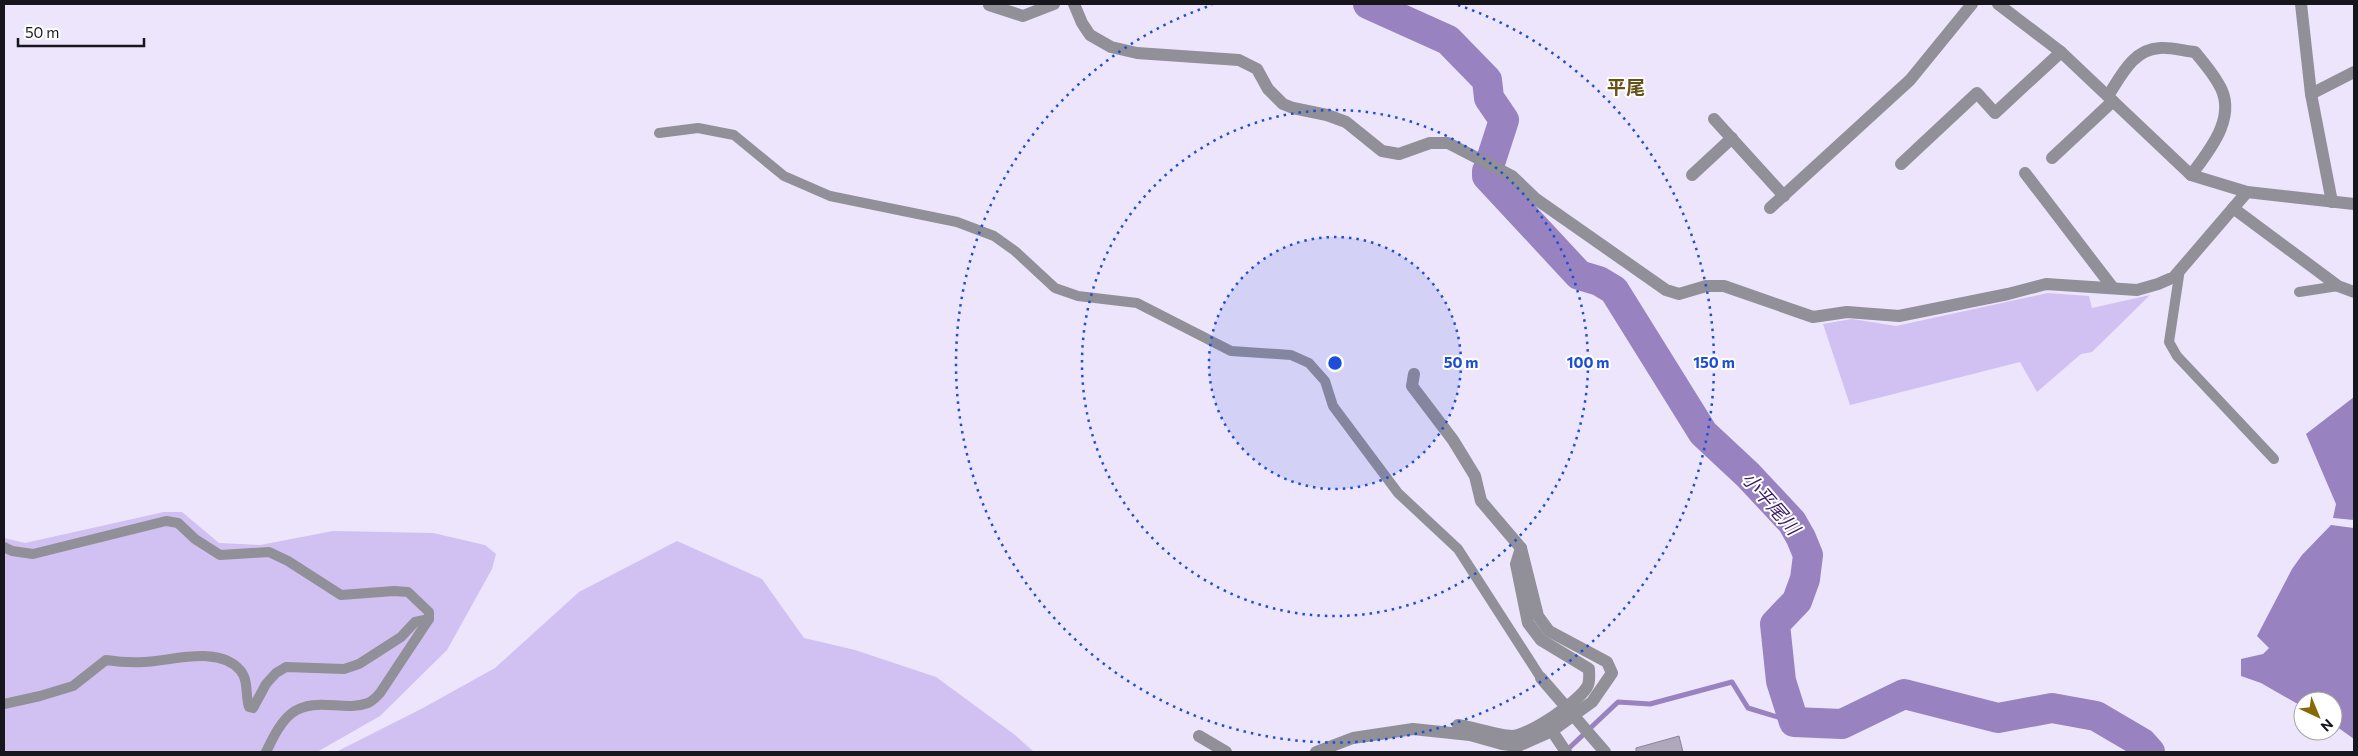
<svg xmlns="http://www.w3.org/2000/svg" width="2358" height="756" font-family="Commissioner,'Noto Sans JP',sans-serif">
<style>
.green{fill:#d1c0f2}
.water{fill:#9882bf}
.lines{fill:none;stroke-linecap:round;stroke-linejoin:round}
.stream{stroke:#9882bf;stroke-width:5}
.river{stroke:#9882bf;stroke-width:30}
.building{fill:#afa8bc;stroke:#8a8497}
.lane{stroke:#918f97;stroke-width:10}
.street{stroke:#918f97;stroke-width:12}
.ring{fill:none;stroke:#1d4ed8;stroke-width:2.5;stroke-dasharray:2.5 5}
.labels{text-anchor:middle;stroke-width:4;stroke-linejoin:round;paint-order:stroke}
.neighbourhood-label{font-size:19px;font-weight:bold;fill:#655216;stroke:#fff}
.water-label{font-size:19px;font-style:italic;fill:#3c1b63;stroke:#fff}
.centre{fill:#1d4ed8;stroke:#fff;stroke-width:2.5}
.ring-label{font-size:15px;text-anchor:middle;font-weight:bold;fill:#1d4ed8;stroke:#fff;stroke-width:4;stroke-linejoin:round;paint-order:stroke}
</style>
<rect width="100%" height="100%" fill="#ece5fb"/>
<g class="green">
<path d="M2048,293L2089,296L2092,308L2150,295L2092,352L2081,354L2037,392L2020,362L1850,405L1823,324L1852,319L1896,326Z"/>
<path d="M164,512H182L219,543L260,545L333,531L433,533L485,545L496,554L492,569L447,650L380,716L317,752H4V538L25,543Z"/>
<path d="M677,541L762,579L804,638L855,650L936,677L1015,735L1034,752H336L423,708L495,668L579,592Z"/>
</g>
<g class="water">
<path d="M2354,397V520L2333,518L2336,504L2306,434Z"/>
<path d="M2331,525L2354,528V739L2333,724V701H2303V707L2261,683L2241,676V659L2263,654L2269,648L2257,636L2292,569L2302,555Z"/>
</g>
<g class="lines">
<path class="stream" d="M1567,750L1618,702L1650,704L1732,682L1748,708L1794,722"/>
<g class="river">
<path d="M1368,4L1448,40L1487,80L1489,98L1504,120L1491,160"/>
<path d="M1487,171V176L1579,275L1599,281L1614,290L1703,433L1748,475L1792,522L1801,538L1808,555L1805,579L1797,601L1775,624L1781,681L1794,722L1842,724L1904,694L1998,718L2052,708L2096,716L2142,743L2150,752"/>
</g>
</g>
<path class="building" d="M1679,736L1683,752H1636V748Z"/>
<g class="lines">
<g class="lane">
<path d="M659,133L698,128L734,135L784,176L830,196L957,222L994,236L1015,251L1055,288L1078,296L1137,303L1231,351L1291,355L1309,363L1325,381L1333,406L1398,493L1458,549L1541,678"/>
<path d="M2180,269L2169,342L2177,356L2274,459"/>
<path d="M2299,292L2338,286"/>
<path d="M4,547L12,551L33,554L166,521L178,523L195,539L220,555L269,552L288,561L341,595L394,591L408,592L429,612V619L380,693C377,696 373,701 368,703C344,712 315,696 292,713C280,722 272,740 266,752"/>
<path d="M4,704L40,696L73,686L106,660C119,662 131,663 144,662C172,661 218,645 240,670C249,680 245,695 249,707L253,708L266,684L276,673L286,667L344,669L359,664L401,637L415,622L429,619"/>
</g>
<g class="street">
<path d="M1074,4L1082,23L1090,35L1111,47L1137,53L1239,60L1257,69L1268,89L1283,104L1293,108L1327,115L1346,122L1382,151L1399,154L1430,143H1448L1512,176L1536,199L1666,290L1679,294L1706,286H1724L1813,317L1847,312L1899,316L2008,294L2046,284L2137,290L2158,284L2174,277L2247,192"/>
<path d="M1998,4L2061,52L2191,175L2247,192L2354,204"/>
<path d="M2301,4L2311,94L2332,202"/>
<path d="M989,5L1023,16L1054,4"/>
<path d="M2311,94L2354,72"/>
<path d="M2108,96C2121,76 2133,49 2160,48C2171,47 2184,51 2195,52C2203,62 2212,72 2218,83C2239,115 2210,150 2191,175"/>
<path d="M1714,119L1784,196"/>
<path d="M2052,158L2113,101"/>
<path d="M1901,164L1977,93L1995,113L2061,52"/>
<path d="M2025,173L2113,288"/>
<path d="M1692,175L1732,138"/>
<path d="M1770,208L1910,80L1972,4"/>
<path d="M2233,208L2338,286L2354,292"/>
<path d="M1541,678L1605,752"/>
<path d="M1458,725C1473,727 1499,736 1512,736C1528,736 1582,700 1588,685C1590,680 1589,674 1589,669L1541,640L1528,623L1516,564L1521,548"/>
<path d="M1552,731L1566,752"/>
<path d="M1199,736L1226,752"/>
<path d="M1316,752L1353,738L1413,729L1470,735L1502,744L1518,746L1552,731L1592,702L1612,673L1607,662L1549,631L1538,616L1521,548L1481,501L1475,476L1453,440L1412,386L1414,374"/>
</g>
</g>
<circle cx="1335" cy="363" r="126" fill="#1d4ed8" fill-opacity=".12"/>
<g class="ring">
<circle cx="1335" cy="363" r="126"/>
<circle cx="1335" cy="363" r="253"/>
<path d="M1458 5A379 379 0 1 1 1212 5"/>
</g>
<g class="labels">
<g class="neighbourhood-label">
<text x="1626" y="94">平尾</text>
</g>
<g class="water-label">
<text transform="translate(1771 503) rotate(49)" y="7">小平尾川</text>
</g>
</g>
<circle cx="1335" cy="363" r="8" class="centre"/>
<g class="ring-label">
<text x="1461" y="368">50 m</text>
<text x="1588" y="368">100 m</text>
<text x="1714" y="368">150 m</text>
</g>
<rect width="2358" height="756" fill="none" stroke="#18161d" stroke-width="10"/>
<g transform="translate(2318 716) rotate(136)"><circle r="24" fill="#ffffff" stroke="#a3a2a5"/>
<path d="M0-4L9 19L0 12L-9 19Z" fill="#866a06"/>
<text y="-8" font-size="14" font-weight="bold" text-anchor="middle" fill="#18161d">N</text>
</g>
<path d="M18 38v8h126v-8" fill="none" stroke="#18161d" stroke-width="2.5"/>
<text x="25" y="38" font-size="15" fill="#18161d" stroke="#ffffff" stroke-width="4" paint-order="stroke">50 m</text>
</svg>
